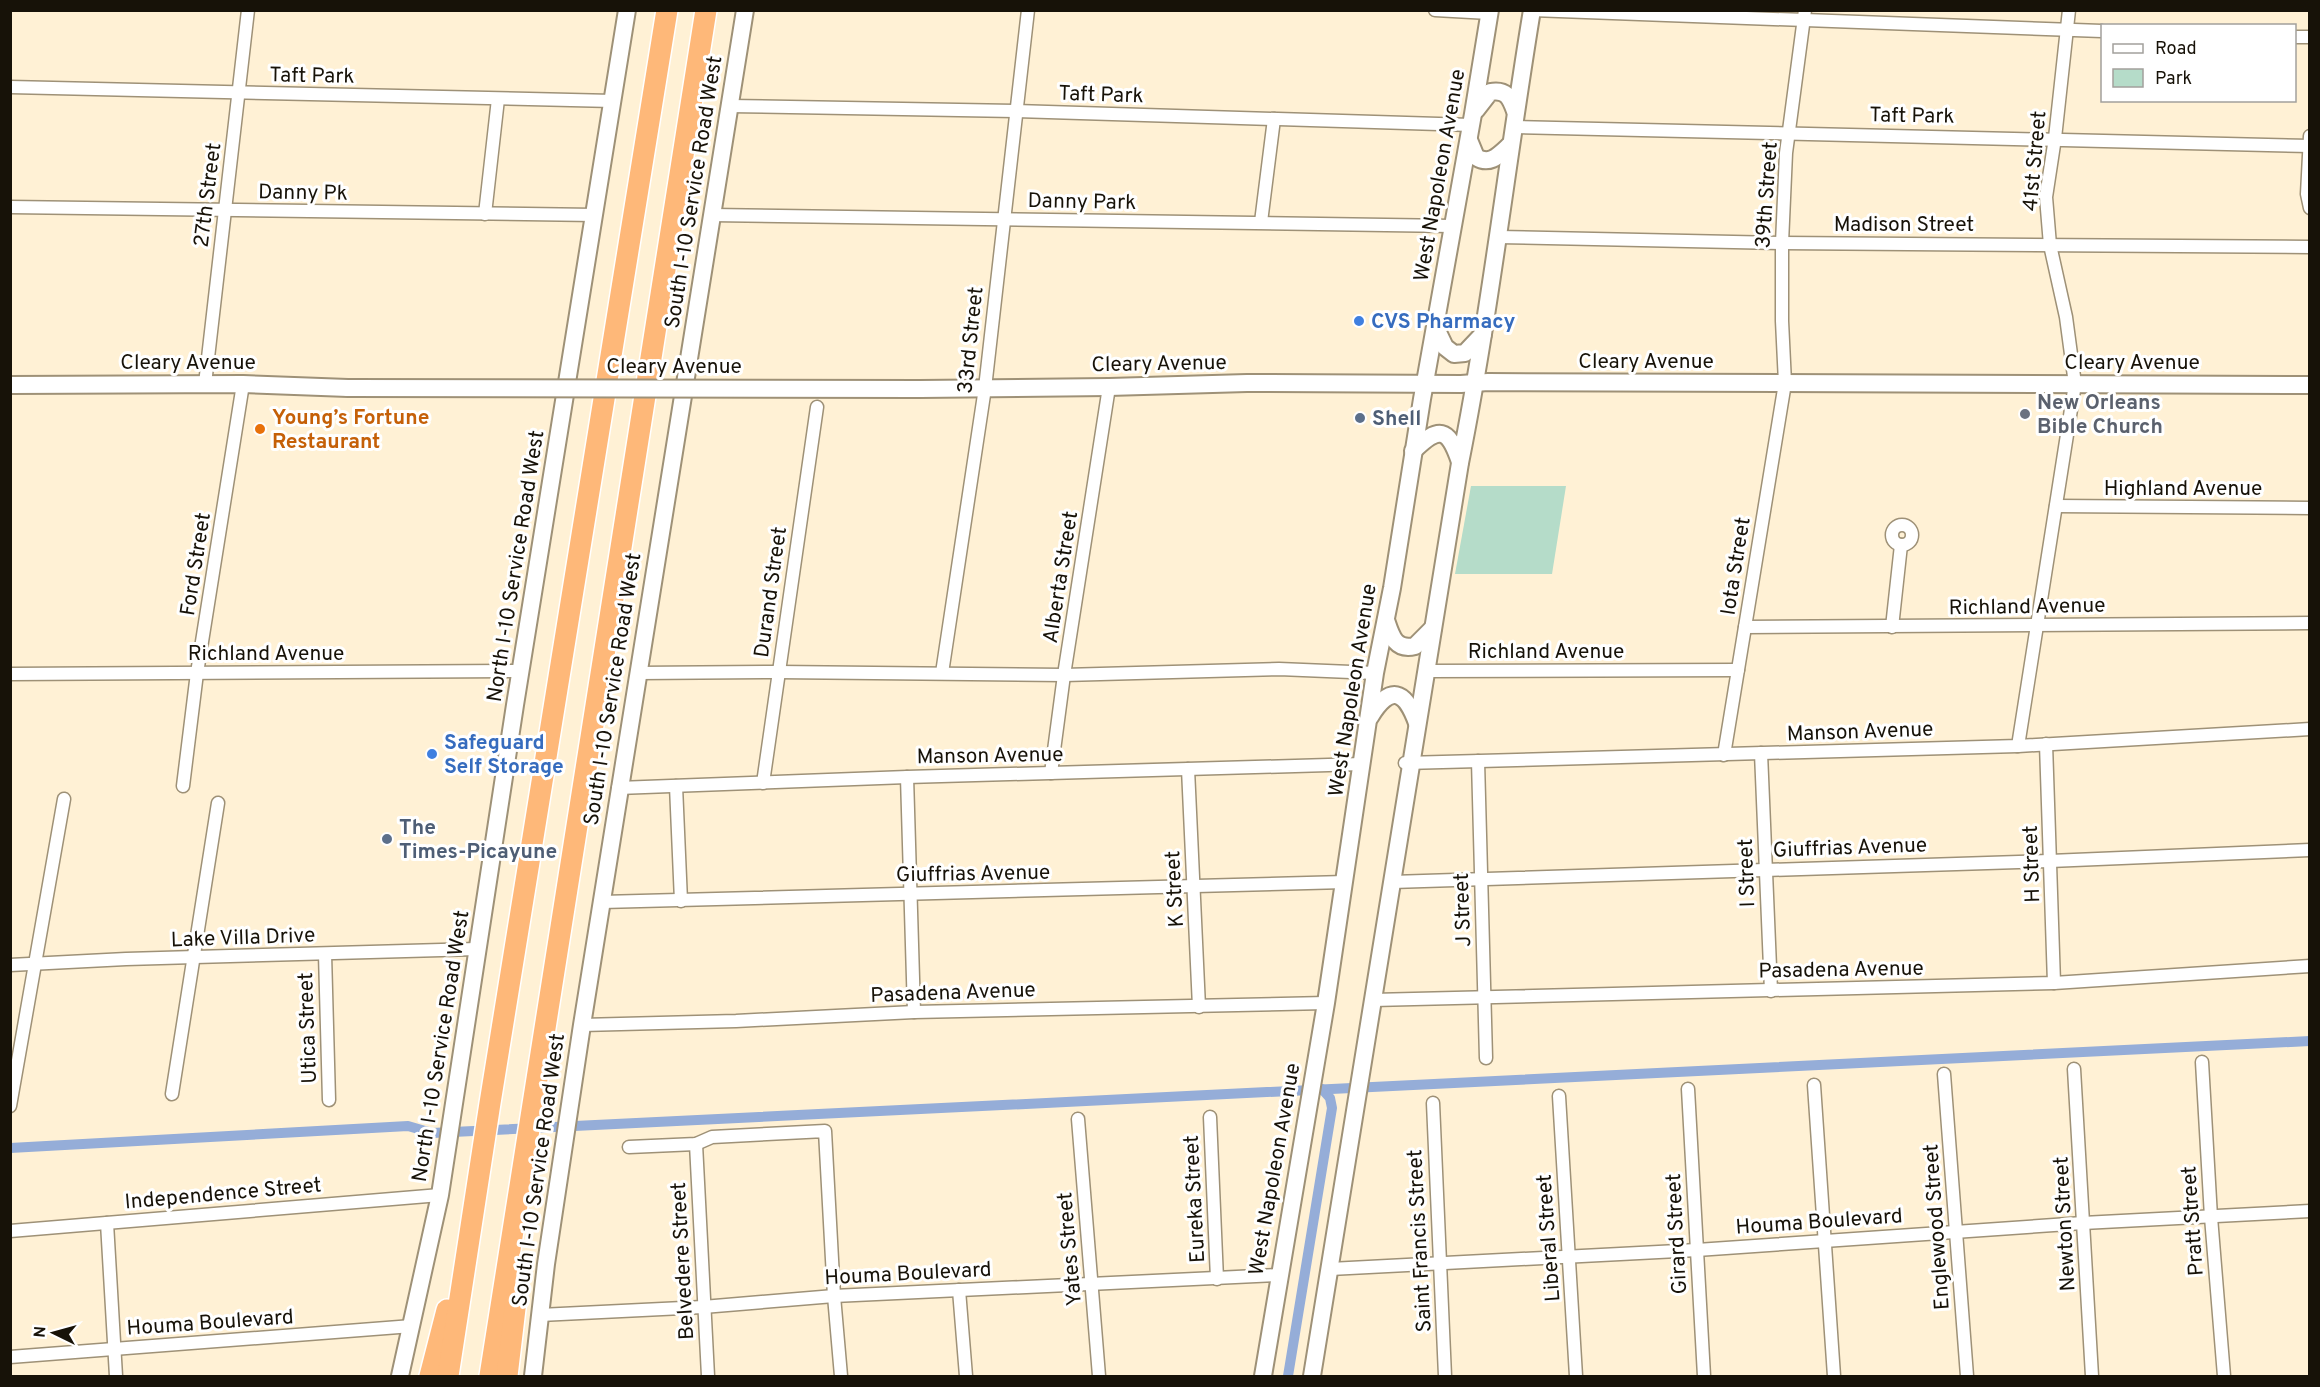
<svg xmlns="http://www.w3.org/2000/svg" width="2320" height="1387" font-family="Overpass,sans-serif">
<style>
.green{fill:#b5dcc9}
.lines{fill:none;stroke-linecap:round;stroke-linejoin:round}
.canal{stroke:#95add8;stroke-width:10}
.street-casing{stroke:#9e9177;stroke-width:15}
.secondary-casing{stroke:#9e9177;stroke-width:20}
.highway-casing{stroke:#fff;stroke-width:24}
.street{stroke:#fff;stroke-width:12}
.secondary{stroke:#fff;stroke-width:16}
.highway{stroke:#feb879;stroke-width:21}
.secondary-bridge-casing{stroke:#9e9177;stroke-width:20;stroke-linecap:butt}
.secondary-bridge{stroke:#fff;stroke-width:16}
.shop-dot{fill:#3f7fe0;stroke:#fff;stroke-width:2}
.worship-dot{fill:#6b7280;stroke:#fff;stroke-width:2}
.service-dot{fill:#5c6f8a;stroke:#fff;stroke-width:2}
.food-dot{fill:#e8710a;stroke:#fff;stroke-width:2}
.labels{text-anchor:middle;stroke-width:6;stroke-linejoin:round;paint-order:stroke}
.street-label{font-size:21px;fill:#171208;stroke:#fff}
.shop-label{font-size:21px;font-weight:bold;fill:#366cbe;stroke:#fff;text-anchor:start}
.worship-label{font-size:21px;font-weight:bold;fill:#5b616d;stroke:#fff;text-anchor:start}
.food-label{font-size:21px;font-weight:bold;fill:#c56008;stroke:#fff;text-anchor:start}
.service-label{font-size:21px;font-weight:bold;fill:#4e5e75;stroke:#fff;text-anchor:start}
</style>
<rect width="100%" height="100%" fill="#fff1d5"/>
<path class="green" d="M1471,486H1566L1552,574H1455Z"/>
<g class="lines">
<g class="canal">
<path d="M10,1148L408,1126L432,1133L2310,1041"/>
<path d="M1288,1376L1332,1108L1330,1098L1322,1089"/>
</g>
<defs>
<g id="street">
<path d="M1435,10L1489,13"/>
<path d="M1532,10L2102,31"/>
<path d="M2294,37H2310"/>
<path d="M10,87L613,101"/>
<path d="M729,106L1015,111L1471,125"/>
<path d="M1513,127L2310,146"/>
<path d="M2310,136L2307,194L2310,208"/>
<path d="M10,207L595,215"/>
<path d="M485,214L498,99"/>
<path d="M712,215L1452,226"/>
<path d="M1261,222L1274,119"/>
<path d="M1498,237L1782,243L2310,247"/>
<path d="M205,384L248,10"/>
<path d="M2056,506L2310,508"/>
<circle cx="1902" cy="535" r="10"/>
<path d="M1745,627L2310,623"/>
<path d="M1892,627L1901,545"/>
<path d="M1427,671L1738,670"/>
<path d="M638,673L778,672L1064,675L1279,669L1375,673"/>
<path d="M942,673L985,388L1028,10"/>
<path d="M10,674L521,671"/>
<path d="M2046,744L2054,983"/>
<path d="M2018,746L2075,384L2066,317L2050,245L2046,197L2055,138L2069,10"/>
<path d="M1761,753L1771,991"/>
<path d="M1724,755L1785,383L1782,321V243L1786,153L1805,10"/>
<path d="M1478,761L1486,1058"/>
<path d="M1405,763L2018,746L2310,729"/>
<path d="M1188,769L1199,1007"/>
<path d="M1051,773L1064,675L1109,387"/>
<path d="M907,777L914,1012"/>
<path d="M763,783L817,407"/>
<path d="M183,786L197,673L243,384"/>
<path d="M676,786L681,901"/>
<path d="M618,788L907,777L1362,764"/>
<path d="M1392,882L2050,861L2310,850"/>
<path d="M602,902L1345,882"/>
<path d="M325,954L329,1100"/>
<path d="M10,965L126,959L477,949"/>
<path d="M1373,1000L2054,983L2310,966"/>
<path d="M582,1025L736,1021L914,1012L1326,1003"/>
<path d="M2202,1062L2211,1217L2224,1376"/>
<path d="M2074,1069L2092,1376"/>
<path d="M1944,1074L1967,1376"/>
<path d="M1814,1085L1834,1376"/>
<path d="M1688,1089L1704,1376"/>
<path d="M172,1094L218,803"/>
<path d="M1559,1096L1576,1376"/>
<path d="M1433,1103L1445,1376"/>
<path d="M10,1106L64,799"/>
<path d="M1210,1117L1217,1279"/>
<path d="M1078,1119L1099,1376"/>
<path d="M696,1144L708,1376"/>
<path d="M629,1147L696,1144L712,1137L825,1131L834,1296L841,1376"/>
<path d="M107,1223L116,1376"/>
<path d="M10,1231L440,1195"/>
<path d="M1330,1269L1697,1250L2083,1223L2310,1211"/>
<path d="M959,1290L966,1376"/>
<path d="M540,1315L703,1307L834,1296L1279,1275"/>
<path d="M10,1357L412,1326"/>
</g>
<g id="secondary">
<path d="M1476,110L1490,92C1506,89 1510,97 1515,111"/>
<path d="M1469,140L1476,157C1490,166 1499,155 1510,145"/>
<path d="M1435,326L1445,347L1454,354L1465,353L1483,334"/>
<path d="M10,385L243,384L348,388"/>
<path d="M920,389L1109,387L1247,383L1461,384L1488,382L2310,385"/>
<path d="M1413,451C1439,426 1448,427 1460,462"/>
<path d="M1386,620C1391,635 1395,651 1415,646L1433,628"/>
<path d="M1370,717C1390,684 1405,690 1417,723"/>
<path d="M400,1376L440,1195L515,705L627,10"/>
<path d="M533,1376L546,1264L582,1025L745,10"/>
<path d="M1263,1376L1326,1003L1375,673L1392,588L1422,399L1473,114L1490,10"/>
<path d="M1312,1376L1460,463C1490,313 1507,161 1532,10"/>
</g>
<g id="highway">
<path d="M430,1376L447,1310"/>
<path d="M448,1376L490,1103L667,10"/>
<path d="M490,1376L706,10"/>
<path d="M507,1376L516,1300"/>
</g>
</defs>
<use href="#street" class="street-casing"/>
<use href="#secondary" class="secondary-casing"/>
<use href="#highway" class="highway-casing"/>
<use href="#street" class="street"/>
<use href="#secondary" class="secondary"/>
<use href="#highway" class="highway"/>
<defs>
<path id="secondary-bridge" d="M348,388L920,389"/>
</defs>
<use href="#secondary-bridge" class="secondary-bridge-casing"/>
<use href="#secondary-bridge" class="secondary-bridge"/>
</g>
<g class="shop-dot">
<circle cx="1359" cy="321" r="6"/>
<circle cx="432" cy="754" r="6"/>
</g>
<circle class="worship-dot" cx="2025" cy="414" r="6"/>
<g class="service-dot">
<circle cx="1360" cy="418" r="6"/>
<circle cx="387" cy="839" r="6"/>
</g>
<circle class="food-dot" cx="260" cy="429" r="6"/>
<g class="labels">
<g class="street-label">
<text transform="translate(312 75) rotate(1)" y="7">Taft Park</text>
<text transform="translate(1101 94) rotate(2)" y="7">Taft Park</text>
<text transform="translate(1912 115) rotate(1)" y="7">Taft Park</text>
<text transform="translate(2034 161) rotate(-85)" y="7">41st Street</text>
<text transform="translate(1439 175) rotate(-80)" y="7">West Napoleon Avenue</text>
<text transform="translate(303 192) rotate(1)" y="7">Danny Pk</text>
<text transform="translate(693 192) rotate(-81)" y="7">South I-10 Service Road West</text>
<text transform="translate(207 195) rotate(-83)" y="7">27th Street</text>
<text transform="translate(1766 195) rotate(-86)" y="7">39th Street</text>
<text transform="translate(1082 201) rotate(1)" y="7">Danny Park</text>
<text x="1904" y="231">Madison Street</text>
<text transform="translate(970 340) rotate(-84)" y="7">33rd Street</text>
<text x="1646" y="368">Cleary Avenue</text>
<text x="188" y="369">Cleary Avenue</text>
<text x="2132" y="369">Cleary Avenue</text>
<text transform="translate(1159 363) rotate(-1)" y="7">Cleary Avenue</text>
<text x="674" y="373">Cleary Avenue</text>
<text x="2183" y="495">Highland Avenue</text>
<text transform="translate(195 564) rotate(-81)" y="7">Ford Street</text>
<text transform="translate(515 566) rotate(-81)" y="7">North I-10 Service Road West</text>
<text transform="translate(1735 566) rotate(-81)" y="7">Iota Street</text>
<text transform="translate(1060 577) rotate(-81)" y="7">Alberta Street</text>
<text transform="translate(770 592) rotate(-82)" y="7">Durand Street</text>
<text transform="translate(2027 606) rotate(-1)" y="7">Richland Avenue</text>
<text x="1546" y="658">Richland Avenue</text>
<text x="266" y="660">Richland Avenue</text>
<text transform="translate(612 689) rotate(-81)" y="7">South I-10 Service Road West</text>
<text transform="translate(1352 690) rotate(-81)" y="7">West Napoleon Avenue</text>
<text transform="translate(1860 731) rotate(-2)" y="7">Manson Avenue</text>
<text transform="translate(990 755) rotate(-1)" y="7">Manson Avenue</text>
<text transform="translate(1850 847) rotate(-2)" y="7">Giuffrias Avenue</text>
<text transform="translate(2031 864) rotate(-92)" y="7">H Street</text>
<text transform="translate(973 873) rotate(-1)" y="7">Giuffrias Avenue</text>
<text transform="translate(1746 873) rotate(-92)" y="7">I Street</text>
<text transform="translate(1174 889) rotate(-93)" y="7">K Street</text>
<text transform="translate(1462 910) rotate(-92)" y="7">J Street</text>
<text transform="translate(243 937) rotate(-2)" y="7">Lake Villa Drive</text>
<text transform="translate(1841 969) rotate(-1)" y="7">Pasadena Avenue</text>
<text transform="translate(953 992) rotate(-2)" y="7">Pasadena Avenue</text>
<text transform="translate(307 1028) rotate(-92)" y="7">Utica Street</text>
<text transform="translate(440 1046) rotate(-81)" y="7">North I-10 Service Road West</text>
<text transform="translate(1274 1169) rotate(-80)" y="7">West Napoleon Avenue</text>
<text transform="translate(538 1170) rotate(-82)" y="7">South I-10 Service Road West</text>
<text transform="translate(223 1193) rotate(-5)" y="7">Independence Street</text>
<text transform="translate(1194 1199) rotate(-93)" y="7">Eureka Street</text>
<text transform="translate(1819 1221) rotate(-4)" y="7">Houma Boulevard</text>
<text transform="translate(2192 1221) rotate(-94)" y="7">Pratt Street</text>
<text transform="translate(2064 1224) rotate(-93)" y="7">Newton Street</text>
<text transform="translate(1936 1227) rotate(-94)" y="7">Englewood Street</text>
<text transform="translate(1676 1234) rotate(-93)" y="7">Girard Street</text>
<text transform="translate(1548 1238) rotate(-94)" y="7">Liberal Street</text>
<text transform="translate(1419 1241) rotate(-93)" y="7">Saint Francis Street</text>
<text transform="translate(1069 1249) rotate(-95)" y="7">Yates Street</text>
<text transform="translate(682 1261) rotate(-93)" y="7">Belvedere Street</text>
<text transform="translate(908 1273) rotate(-3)" y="7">Houma Boulevard</text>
<text transform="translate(210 1322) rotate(-4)" y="7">Houma Boulevard</text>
</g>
<g class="shop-label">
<text x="1371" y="328">CVS Pharmacy</text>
<text x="444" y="749">Safeguard<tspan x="444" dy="24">Self Storage</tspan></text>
</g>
<g class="worship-label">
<text x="2037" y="409">New Orleans<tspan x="2037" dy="24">Bible Church</tspan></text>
</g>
<g class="food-label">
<text x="272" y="424">Young’s Fortune<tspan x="272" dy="24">Restaurant</tspan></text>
</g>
<g class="service-label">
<text x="1372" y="425">Shell</text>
<text x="399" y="834">The<tspan x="399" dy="24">Times-Picayune</tspan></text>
</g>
</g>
<rect width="2320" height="1387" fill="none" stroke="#171208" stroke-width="24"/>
<rect x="2101" y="24" width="195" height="78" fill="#ffffff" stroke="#a2a09c" stroke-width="1.5"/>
<rect x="2113" y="44" width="30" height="9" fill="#ffffff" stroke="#a2a09c" stroke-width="1.5"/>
<text x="2155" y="54" font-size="18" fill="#171208">Road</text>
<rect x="2113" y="69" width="30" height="18" fill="#b5dcc9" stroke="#a2a09c" stroke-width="1.5"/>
<text x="2155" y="84" font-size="18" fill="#171208">Park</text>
<g transform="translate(54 1333) rotate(275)" stroke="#ffffff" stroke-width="4.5" paint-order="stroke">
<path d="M0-4.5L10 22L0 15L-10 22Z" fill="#171208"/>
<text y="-9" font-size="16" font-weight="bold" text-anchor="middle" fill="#171208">N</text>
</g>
</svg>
